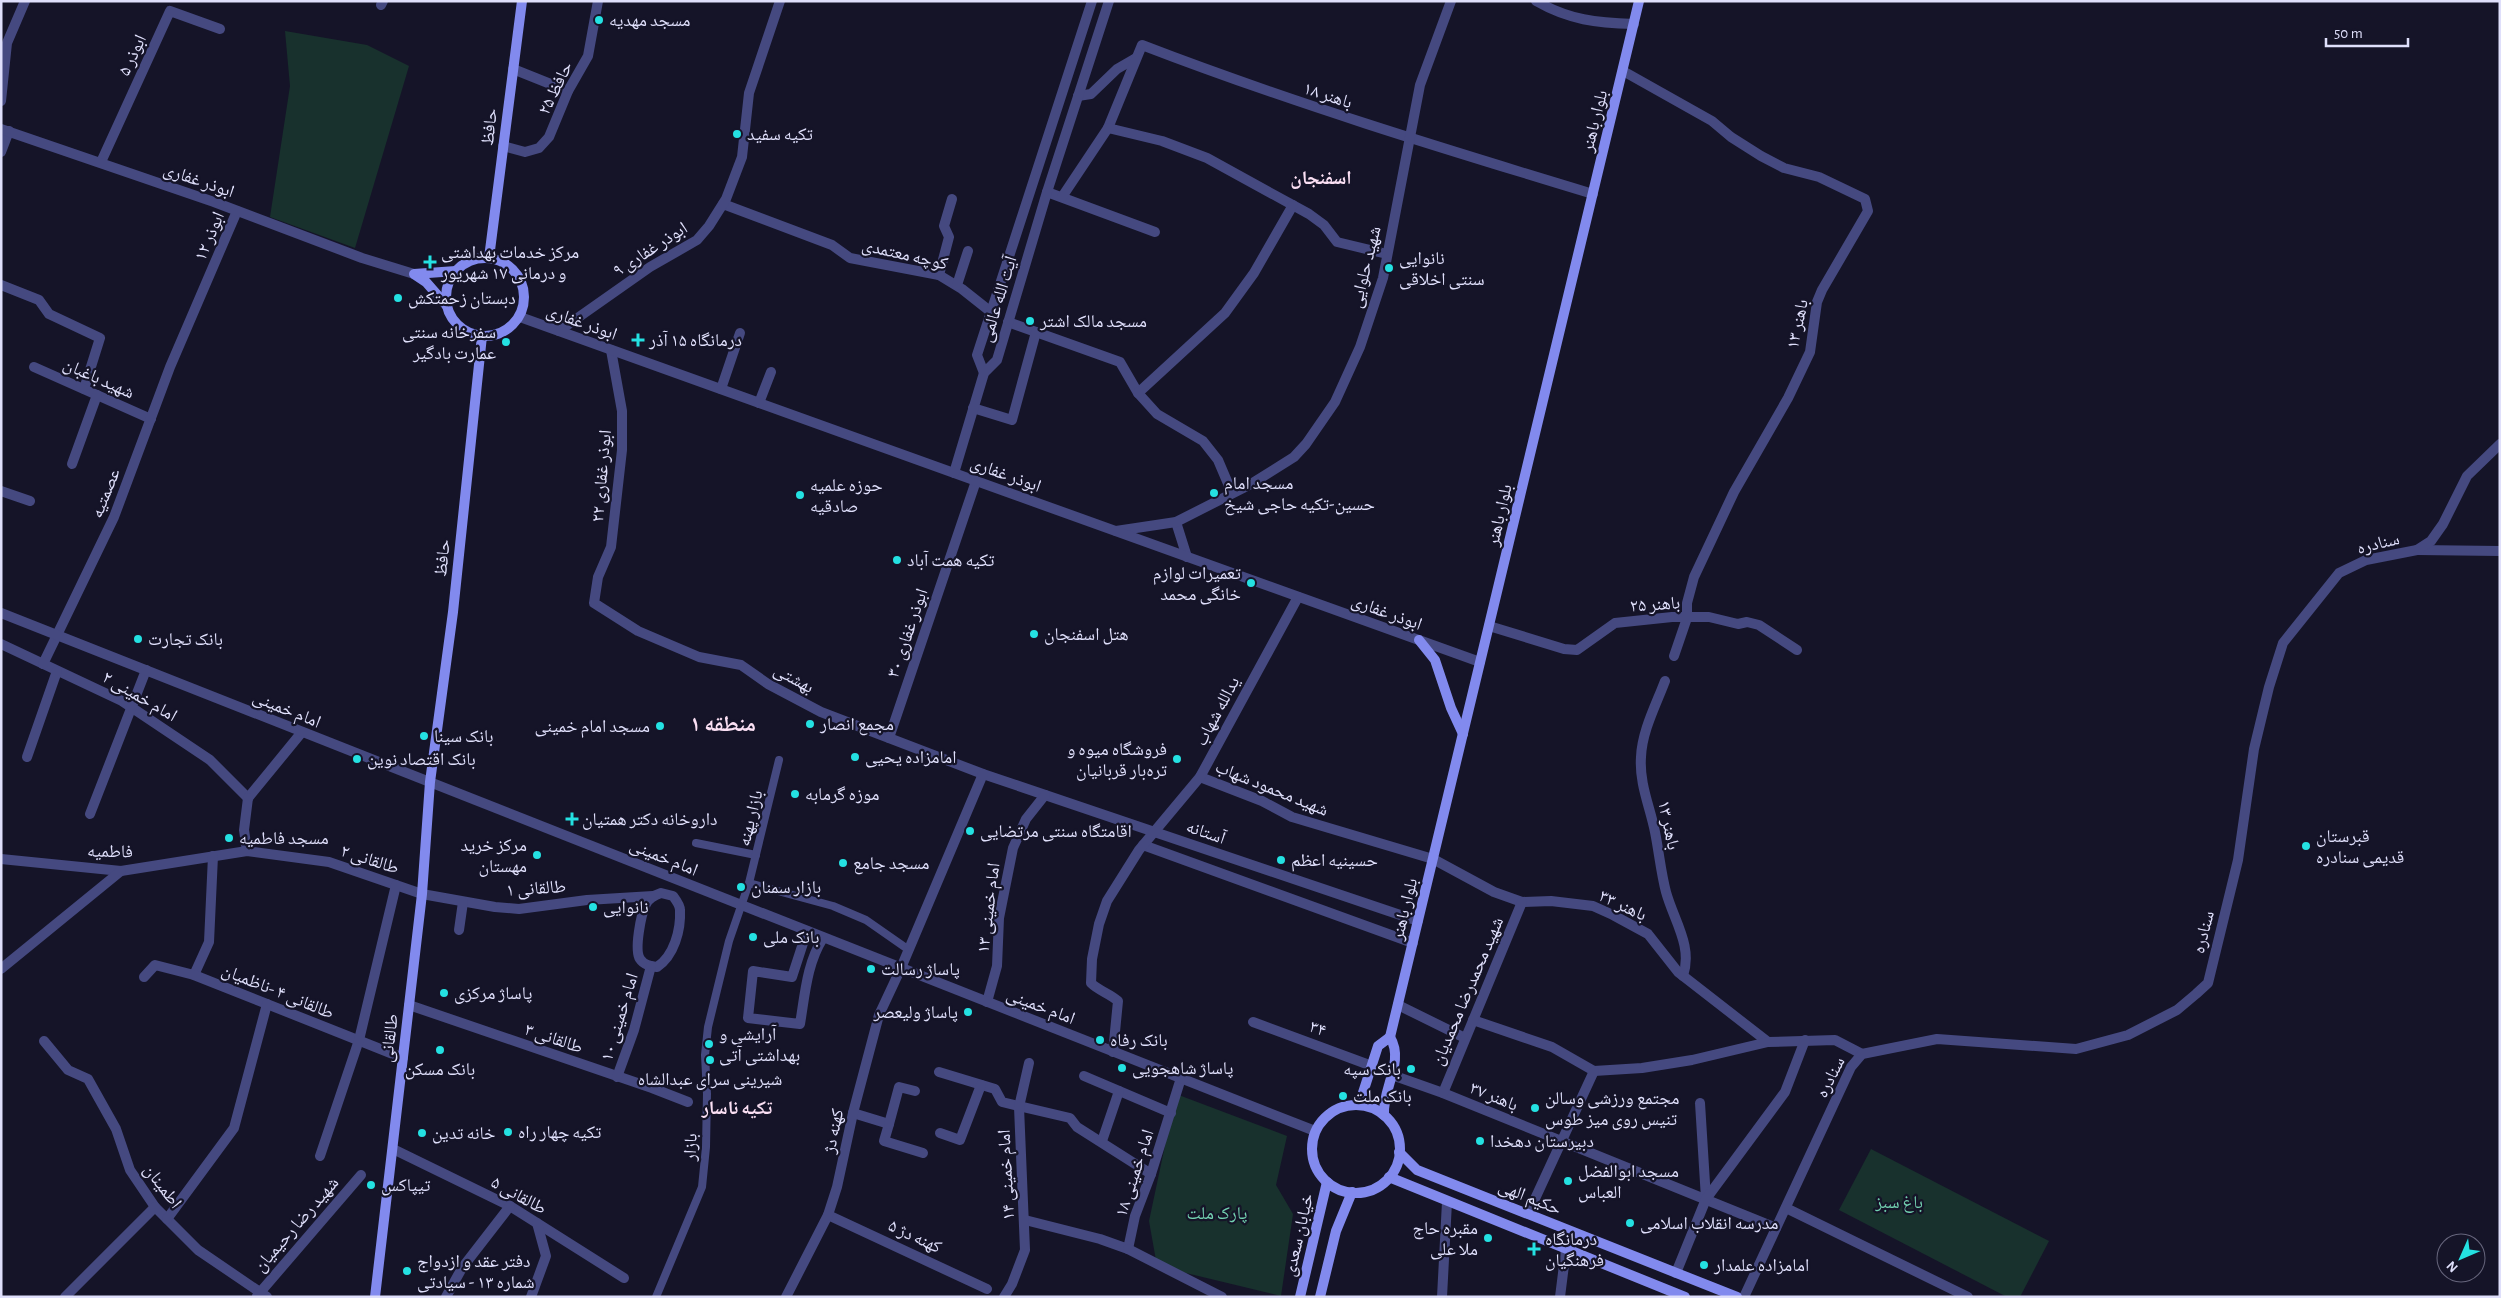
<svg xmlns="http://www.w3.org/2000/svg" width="2501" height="1298" font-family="'Alegreya Sans','Noto Naskh Arabic',sans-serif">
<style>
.green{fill:#18312d}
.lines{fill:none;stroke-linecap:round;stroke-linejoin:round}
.pedestrian{stroke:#454980;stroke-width:8}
.minor{stroke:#454980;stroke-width:10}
.tertiary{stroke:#454980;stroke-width:10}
.secondary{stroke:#828aee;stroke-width:10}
.poi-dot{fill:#24e1e2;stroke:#151428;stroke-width:2}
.labels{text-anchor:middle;stroke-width:4.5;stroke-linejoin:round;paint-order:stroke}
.poi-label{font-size:18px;fill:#dfdffb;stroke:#151428;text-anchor:start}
.street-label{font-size:18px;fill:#dfdffb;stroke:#151428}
.park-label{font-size:18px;fill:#73d2b1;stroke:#151428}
.neighbourhood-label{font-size:19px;font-weight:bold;fill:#fbe0f4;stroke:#151428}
.district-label{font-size:22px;font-weight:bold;fill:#fbe0f4;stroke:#151428}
</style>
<rect width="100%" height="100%" fill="#151428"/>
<g class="green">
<path d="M285,31L367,45L409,66L355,248L270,217L290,86Z"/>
<path d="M1176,1094L1287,1136L1276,1185L1293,1214L1281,1296L1157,1266L1149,1221Z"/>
<path d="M1871,1149L2049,1241L2020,1297H2007L1839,1210Z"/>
</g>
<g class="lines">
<g class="pedestrian">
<path d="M696,843L756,855"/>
<path d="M749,883L779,760"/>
<path d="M656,1297L702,1187L706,1147L707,1094L705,1055L708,1027L729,941L749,883L833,906L866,920L909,950"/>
</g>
<g class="minor">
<path d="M1536,1C1569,20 1597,23 1634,24"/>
<path d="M381,5L383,1"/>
<path d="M513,69L568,91"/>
<path d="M1623,71L1712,121L1731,137L1761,156L1784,168L1819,177L1865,199L1868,211L1822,290L1817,302L1810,352L1788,398L1734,492L1694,577L1687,603V618L1674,656"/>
<path d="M1078,96L1091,94L1117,69L1136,58"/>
<path d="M1,101L7,43L25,1"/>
<path d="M1108,128L1142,45C1290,102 1441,148 1593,194"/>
<path d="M503,146L525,152L539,148L549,137L568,91L588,56L598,1"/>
<path d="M1,152L9,131"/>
<path d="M101,162L170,11L220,29"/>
<path d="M1047,192L1155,232"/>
<path d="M1062,197L1108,128L1162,141L1207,158L1309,214L1324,225L1337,242L1387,254"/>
<path d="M723,204L832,245L850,258L939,275L962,289L991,312"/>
<path d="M939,275L949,237L944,226L952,199"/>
<path d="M1,285L39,300L49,314L100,338L84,389"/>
<path d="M957,285L968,251"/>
<path d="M1008,322L1120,362L1138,393L1157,414L1203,441L1218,460L1232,493"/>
<path d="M559,331L650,267L697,240L709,226L726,199L742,157L749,93L780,1"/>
<path d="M611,350L622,411V450L611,547L598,577L594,603L638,631L699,657L741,665L768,684L821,712L983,774L1418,921"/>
<path d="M34,367L151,419"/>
<path d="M721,389L740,333"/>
<path d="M1138,393L1225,313L1254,273L1293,205"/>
<path d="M759,403L771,372"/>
<path d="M973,408L1012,420L1036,332"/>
<path d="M72,464L97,395"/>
<path d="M1,491L30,501"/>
<path d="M1176,522L1187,557"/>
<path d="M1116,531L1176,522L1251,484L1294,457L1306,444L1335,402L1360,347L1383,278L1420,85L1451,1"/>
<path d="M2417,550L2500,551"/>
<path d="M1489,626L1564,649L1577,650L1615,623L1672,617H1709L1738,624L1747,622L1759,625L1797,650"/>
<path d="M1,644L122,701L210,760L248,798"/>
<path d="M43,664L114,517L170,367L237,211"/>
<path d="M1665,681C1656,705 1642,731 1641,757C1639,783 1650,807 1655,832C1659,852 1661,873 1666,892C1674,921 1693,946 1683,976"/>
<path d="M889,738L976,481"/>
<path d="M27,757L57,671"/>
<path d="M1200,777L1262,801L1292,817L1433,859L1494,892L1522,902L1551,901L1593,906L1613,915L1648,934L1678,972L1768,1042"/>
<path d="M248,798L302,732"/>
<path d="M90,814L146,670"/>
<path d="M1143,845L1413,943"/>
<path d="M247,851L244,830L248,798"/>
<path d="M1,859L121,871L247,851L329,862L422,894L495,907L519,909L587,900L653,896"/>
<path d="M661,893L673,896C676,900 680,905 680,910C681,930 674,956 657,967C650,966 644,965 640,959C634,950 641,914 646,904C649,898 655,895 661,893Z"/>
<path d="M459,930L463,902"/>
<path d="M807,931L792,977L753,971L748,1018L800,1024C805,994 807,963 823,938"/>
<path d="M1,969L121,871"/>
<path d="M194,975L209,942L213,856"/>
<path d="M144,977L155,965L194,975L403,1058"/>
<path d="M987,1002L997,966L999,918L1013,848L1026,819L1045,795"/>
<path d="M409,1005L652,1088L688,1102"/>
<path d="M1398,1005L1465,1038"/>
<path d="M1473,1020L1552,1047L1594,1071L1642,1068L1692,1060L1768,1042L1835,1040L1862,1054"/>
<path d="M1253,1022L1372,1066"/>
<path d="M44,1041L68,1070L88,1079L116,1129L130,1170L155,1207L198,1250L267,1297"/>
<path d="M1113,1052L1118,1001C1109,993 1099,991 1091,983L1092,959L1099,924L1107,901L1139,850L1200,777L1298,597"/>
<path d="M939,1072L995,1089L1002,1102L1070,1118L1077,1127L1151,1174"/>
<path d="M1392,1075L1443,1093L1776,1228"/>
<path d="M1084,1076L1171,1113"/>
<path d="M617,1077L634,1030L651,966"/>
<path d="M1443,1093L1522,902"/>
<path d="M1700,1103L1706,1199"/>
<path d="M853,1113L889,1124L884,1141L923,1153"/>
<path d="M889,1124L899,1087L915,1091"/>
<path d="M940,1133L960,1140L981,1085"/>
<path d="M1102,1141L1119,1091"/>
<path d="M393,1149L510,1206L624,1278"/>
<path d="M320,1156L359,1040L396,885"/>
<path d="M1786,1208L1968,1297"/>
<path d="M1528,1214L1594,1071"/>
<path d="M828,1215L987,1289"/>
<path d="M167,1219L234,1128L267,1004"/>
<path d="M1025,1220L1100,1239L1128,1249L1135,1216L1151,1174L1181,1078"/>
<path d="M1128,1249L1222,1297"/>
<path d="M1676,1273L1706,1199L1785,1092L1805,1040"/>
<path d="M257,1296L361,1175"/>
<path d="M65,1297L155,1207"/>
<path d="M446,1297L462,1268L510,1206"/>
<path d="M531,1297L546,1256L537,1223"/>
<path d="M786,1297L828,1215L837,1187L853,1113L879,1015L901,968L983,774"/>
<path d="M1004,1297L1012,1284L1025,1250L1019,1107L1029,1063"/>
<path d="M1442,1297L1447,1202"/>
<path d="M1560,1297L1566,1249"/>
</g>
<g class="tertiary">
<path d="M1,129L214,202L362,258L414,274"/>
<path d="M520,317L1480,662"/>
<path d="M984,373L977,355L1092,1"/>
<path d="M954,473L984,373L997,360L1047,192L1109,1"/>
<path d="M1,613L1315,1131"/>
<path d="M1744,1297L1851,1067L1862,1054L1937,1039L2076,1049L2128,1035L2177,1010L2196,994L2208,983L2238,860L2254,749L2269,687L2283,643L2339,573L2366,560L2417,550L2431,541L2443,524L2467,476L2500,444"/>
</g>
<g class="secondary">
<circle cx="485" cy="297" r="39"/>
<path d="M489,258L522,1"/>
<path d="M447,306L426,282L414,274L456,271"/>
<path d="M1419,640L1435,660L1451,708L1463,734"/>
<path d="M1390,1037L1639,1"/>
<path d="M1359,1105L1378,1046L1390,1037"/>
<circle cx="1356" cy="1149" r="44"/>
<path d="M1384,1115C1382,1088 1405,1062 1390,1037"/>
<path d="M1399,1152L1417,1170L1737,1297"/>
<path d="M1389,1177L1685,1297"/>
<path d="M375,1297L422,894L430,782L453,612L482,336"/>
<path d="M1300,1297L1327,1182"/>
<path d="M1320,1297L1336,1231L1352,1192"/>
</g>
</g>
<g class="poi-dot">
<circle cx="599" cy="20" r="5"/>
<circle cx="737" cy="134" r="5"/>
<path d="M427.5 254.5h5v5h5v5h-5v5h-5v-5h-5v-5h5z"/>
<circle cx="1389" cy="268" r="5"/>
<circle cx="398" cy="298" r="5"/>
<circle cx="1030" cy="321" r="5"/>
<path d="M635.5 332.5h5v5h5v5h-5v5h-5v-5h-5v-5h5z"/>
<circle cx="506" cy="342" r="5"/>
<circle cx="1214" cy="493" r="5"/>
<circle cx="800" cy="495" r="5"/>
<circle cx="897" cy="560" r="5"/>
<circle cx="1251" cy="583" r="5"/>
<circle cx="1034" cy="634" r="5"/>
<circle cx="138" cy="639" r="5"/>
<circle cx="810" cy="724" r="5"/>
<circle cx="660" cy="726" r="5"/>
<circle cx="424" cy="736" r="5"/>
<circle cx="855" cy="757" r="5"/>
<circle cx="357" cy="759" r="5"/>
<circle cx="1177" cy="759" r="5"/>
<circle cx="795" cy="794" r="5"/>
<path d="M569.5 811.5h5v5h5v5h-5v5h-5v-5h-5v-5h5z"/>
<circle cx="970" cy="831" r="5"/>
<circle cx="229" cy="838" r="5"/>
<circle cx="2306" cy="846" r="5"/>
<circle cx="537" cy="855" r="5"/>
<circle cx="1281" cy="860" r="5"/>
<circle cx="843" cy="863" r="5"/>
<circle cx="741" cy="887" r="5"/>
<circle cx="593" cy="907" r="5"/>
<circle cx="753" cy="937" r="5"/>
<circle cx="871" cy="969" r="5"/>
<circle cx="444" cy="993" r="5"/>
<circle cx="968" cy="1012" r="5"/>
<circle cx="1100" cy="1040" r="5"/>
<circle cx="709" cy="1044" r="5"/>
<circle cx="440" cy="1050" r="5"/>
<circle cx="710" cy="1060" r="5"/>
<circle cx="1122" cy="1068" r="5"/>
<circle cx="1411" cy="1069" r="5"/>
<circle cx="1343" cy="1096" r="5"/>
<circle cx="1535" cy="1108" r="5"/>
<circle cx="508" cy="1132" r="5"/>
<circle cx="422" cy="1133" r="5"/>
<circle cx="1480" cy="1141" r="5"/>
<circle cx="1568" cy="1181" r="5"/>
<circle cx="371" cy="1185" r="5"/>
<circle cx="1630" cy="1223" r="5"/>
<circle cx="1488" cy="1238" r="5"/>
<path d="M1531.5 1241.5h5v5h5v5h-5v5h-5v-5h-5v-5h5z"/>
<circle cx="1704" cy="1265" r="5"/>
<circle cx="407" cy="1271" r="5"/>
</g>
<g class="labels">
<g class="poi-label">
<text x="609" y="26">مسجد مهدیه</text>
<text x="747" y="140">تکیه سفید</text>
<text x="441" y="258">مرکز خدمات بهداشتی<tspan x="441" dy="21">و درمانی ۱۷ شهریور</tspan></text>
<text x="1399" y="264">نانوایی<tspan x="1399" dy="21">سنتی اخلاقی</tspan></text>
<text x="408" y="304">دبستان زحمتکش</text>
<text x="1040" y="327">مسجد مالک اشتر</text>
<text x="496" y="338" text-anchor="end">سفرخانه سنتی<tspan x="496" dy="21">عمارت بادگیر</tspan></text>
<text x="649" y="346">درمانگاه ۱۵ آذر</text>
<text x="1224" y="489">مسجد امام<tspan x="1224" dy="21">حسین-تکیه حاجی شیخ</tspan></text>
<text x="810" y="491">حوزه علمیه<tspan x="810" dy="21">صادقیه</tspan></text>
<text x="907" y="566">تکیه همت آباد</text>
<text x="1241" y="579" text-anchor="end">تعمیرات لوازم<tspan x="1241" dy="21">خانگی محمد</tspan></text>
<text x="1044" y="640">هتل اسفنجان</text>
<text x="148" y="645">بانک تجارت</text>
<text x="820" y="730">مجمع انصار</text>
<text x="650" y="732" text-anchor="end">مسجد امام خمینی</text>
<text x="434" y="742">بانک سینا</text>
<text x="1167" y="755" text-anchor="end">فروشگاه میوه و<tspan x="1167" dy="21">تره‌بار قربانیان</tspan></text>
<text x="865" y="763">امامزاده یحیی</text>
<text x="367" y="765">بانک اقتصاد نوین</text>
<text x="805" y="800">موزه گرمابه</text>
<text x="582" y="825">داروخانه دکتر همتیان</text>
<text x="980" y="837">اقامتگاه سنتی مرتضایی</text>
<text x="2316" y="842">قبرستان<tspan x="2316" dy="21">قدیمی سنادره</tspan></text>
<text x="239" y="844">مسجد فاطمیه</text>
<text x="527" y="851" text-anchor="end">مرکز خرید<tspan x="527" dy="21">مهستان</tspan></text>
<text x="1291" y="866">حسینیه اعظم</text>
<text x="853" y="869">مسجد جامع</text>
<text x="751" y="893">بازار سمنان</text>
<text x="603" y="913">نانوایی</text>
<text x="763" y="943">بانک ملی</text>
<text x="881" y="975">پاساژ رسالت</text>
<text x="454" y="999">پاساژ مرکزی</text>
<text x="958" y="1018" text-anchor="end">پاساژ ولیعصر</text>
<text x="719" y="1040">آرایشی و<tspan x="719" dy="21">بهداشتی آتی</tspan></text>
<text x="1110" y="1046">بانک رفاه</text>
<text x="1132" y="1074">پاساژ شاهجویی</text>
<text x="440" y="1075" text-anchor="middle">بانک مسکن</text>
<text x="1401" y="1075" text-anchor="end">بانک سپه</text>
<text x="710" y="1085" text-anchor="middle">شیرینی سرای عبدالشاه</text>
<text x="1353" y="1102">بانک ملت</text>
<text x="1545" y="1104">مجتمع ورزشی وسالن<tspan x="1545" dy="21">تنیس روی میز طوس</tspan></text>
<text x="518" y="1138">تکیه چهار راه</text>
<text x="432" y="1139">خانه تدین</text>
<text x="1490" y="1147">دبیرستان دهخدا</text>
<text x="1578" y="1177">مسجد ابوالفضل<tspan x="1578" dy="21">العباس</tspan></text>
<text x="381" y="1191">تیپاکس</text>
<text x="1640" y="1229">مدرسه انقلاب اسلامی</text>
<text x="1478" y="1234" text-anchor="end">مقبره حاج<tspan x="1478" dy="21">ملا علی</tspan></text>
<text x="1545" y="1245">درمانگاه<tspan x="1545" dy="21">فرهنگیان</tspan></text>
<text x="417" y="1267">دفتر عقد و ازدواج<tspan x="417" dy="21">شماره ۱۳ - سیادتی</tspan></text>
<text x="1714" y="1271">امامزاده علمدار</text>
</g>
<g class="street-label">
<text transform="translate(132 55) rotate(-65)" y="6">ابوذر ۵</text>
<text transform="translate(555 88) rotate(-64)" y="6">حافظ ۲۵</text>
<text transform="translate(1328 95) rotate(18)" y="6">باهنر ۱۸</text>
<text transform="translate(1594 121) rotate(-76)" y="6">بلوار باهنر</text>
<text transform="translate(489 127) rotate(-83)" y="6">حافظ</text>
<text transform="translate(199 180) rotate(19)" y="6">ابوذر غفاری</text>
<text transform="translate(209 236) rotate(-67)" y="6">ابوذر ۱۲</text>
<text transform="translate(650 249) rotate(-33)" y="6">ابوذر غفاری ۹</text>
<text transform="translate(905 254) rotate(13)" y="6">کوچه معتمدی</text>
<text transform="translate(1365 267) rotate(-76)" y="6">شهید حلوایی</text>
<text transform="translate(998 299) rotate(-73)" y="6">آیت الله عالمی</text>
<text transform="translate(582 322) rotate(20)" y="6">ابوذر غفاری</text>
<text transform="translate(1797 324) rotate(-78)" y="6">باهنر ۱۳</text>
<text transform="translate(99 378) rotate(24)" y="6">شهید باغبان</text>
<text transform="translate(1006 474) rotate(20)" y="6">ابوذر غفاری</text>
<text transform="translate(601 476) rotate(-85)" y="6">ابوذر غفاری ۲۲</text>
<text transform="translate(105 493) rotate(-68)" y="6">عصمتیه</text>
<text transform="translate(1499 515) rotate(-77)" y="6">بلوار باهنر</text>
<text transform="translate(2378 543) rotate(-14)" y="6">سنادره</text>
<text transform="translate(442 558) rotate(-84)" y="6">حافظ</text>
<text transform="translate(1655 604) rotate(-4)" y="6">باهنر ۲۵</text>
<text transform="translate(1387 612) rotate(20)" y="6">ابوذر غفاری</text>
<text transform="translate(907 633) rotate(-71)" y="6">ابوذر غفاری ۳۰</text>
<text transform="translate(794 678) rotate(29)" y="6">بهشتی</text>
<text transform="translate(140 696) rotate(30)" y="6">امام خمینی ۲</text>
<text transform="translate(287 709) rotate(22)" y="6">امام خمینی</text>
<text transform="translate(1217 711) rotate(-62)" y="6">یدالله شهاب</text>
<text transform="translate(1272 788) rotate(22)" y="6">شهید محمود شهاب</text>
<text transform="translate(750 818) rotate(-76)" y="6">بازار پهنه</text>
<text transform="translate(1669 825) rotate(78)" y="6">باهنر ۱۳</text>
<text transform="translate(1206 832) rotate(19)" y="6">آستانه</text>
<text transform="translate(110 851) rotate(1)" y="6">فاطمیه</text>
<text transform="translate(664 857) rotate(22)" y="6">امام خمینی</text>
<text transform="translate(370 859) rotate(18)" y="6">طالقانی ۲</text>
<text transform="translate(536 888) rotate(-4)" y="6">طالقانی ۱</text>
<text transform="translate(1623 905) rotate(25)" y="6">باهنر ۳۳</text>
<text transform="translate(988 908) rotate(-83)" y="6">امام خمینی ۱۳</text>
<text transform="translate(1404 909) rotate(-76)" y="6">بلوار باهنر</text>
<text transform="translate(2203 932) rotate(-76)" y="6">سنادره</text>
<text transform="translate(278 991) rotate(22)" y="6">طالقانی ۴ -ناظمیان</text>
<text transform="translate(1467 991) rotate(-67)" y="6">شهید محمدرضا محمدیان</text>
<text transform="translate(1041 1006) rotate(21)" y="6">امام خمینی</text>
<text transform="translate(619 1017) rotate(-73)" y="6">امام خمینی ۱۰</text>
<text transform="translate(1318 1028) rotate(20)" y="6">۳۴</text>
<text transform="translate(389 1038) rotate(-83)" y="6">طالقانی</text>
<text transform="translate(554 1038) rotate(19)" y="6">طالقانی ۳</text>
<text transform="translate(1830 1077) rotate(-63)" y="6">سنادره</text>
<text transform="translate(1494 1096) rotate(22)" y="6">باهنر ۳۷</text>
<text transform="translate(833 1131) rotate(-78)" y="6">کهنه دژ</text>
<text transform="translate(690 1147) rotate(-87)" y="6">بازار</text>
<text transform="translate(1134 1173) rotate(-72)" y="6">امام خمینی ۱۸</text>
<text transform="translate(1006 1175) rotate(-93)" y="6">امام خمینی ۱۴</text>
<text transform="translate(163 1186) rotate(53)" y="6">اطمینان</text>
<text transform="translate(519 1195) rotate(29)" y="6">طالقانی ۵</text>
<text transform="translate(1530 1197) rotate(22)" y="6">حکیم الهی</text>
<text transform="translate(296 1224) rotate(-49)" y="6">شهید رضا رحیمیان</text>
<text transform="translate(1298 1235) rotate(-77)" y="6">خیابان سعدی</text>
<text transform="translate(915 1236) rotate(25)" y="6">کهنه دژ ۵</text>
</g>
<g class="park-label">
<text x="1899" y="1208">باغ سبز</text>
<text x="1217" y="1219">پارک ملت</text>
</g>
<g class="neighbourhood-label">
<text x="1321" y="184">اسفنجان</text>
<text x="737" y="1114">تکیه ناسار</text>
</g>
<g class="district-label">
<text x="723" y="731">منطقه ۱</text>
</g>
</g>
<rect width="2501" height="1298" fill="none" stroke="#dfdffb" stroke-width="5"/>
<g transform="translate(2461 1258) rotate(225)"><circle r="24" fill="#151428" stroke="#66657c"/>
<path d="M0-4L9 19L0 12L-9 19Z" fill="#24e1e2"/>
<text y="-8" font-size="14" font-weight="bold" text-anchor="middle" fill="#dfdffb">N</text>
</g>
<path d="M2326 38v8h82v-8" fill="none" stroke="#dfdffb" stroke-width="2.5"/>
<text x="2334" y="38" font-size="15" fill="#dfdffb" stroke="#151428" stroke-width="4" paint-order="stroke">50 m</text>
</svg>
